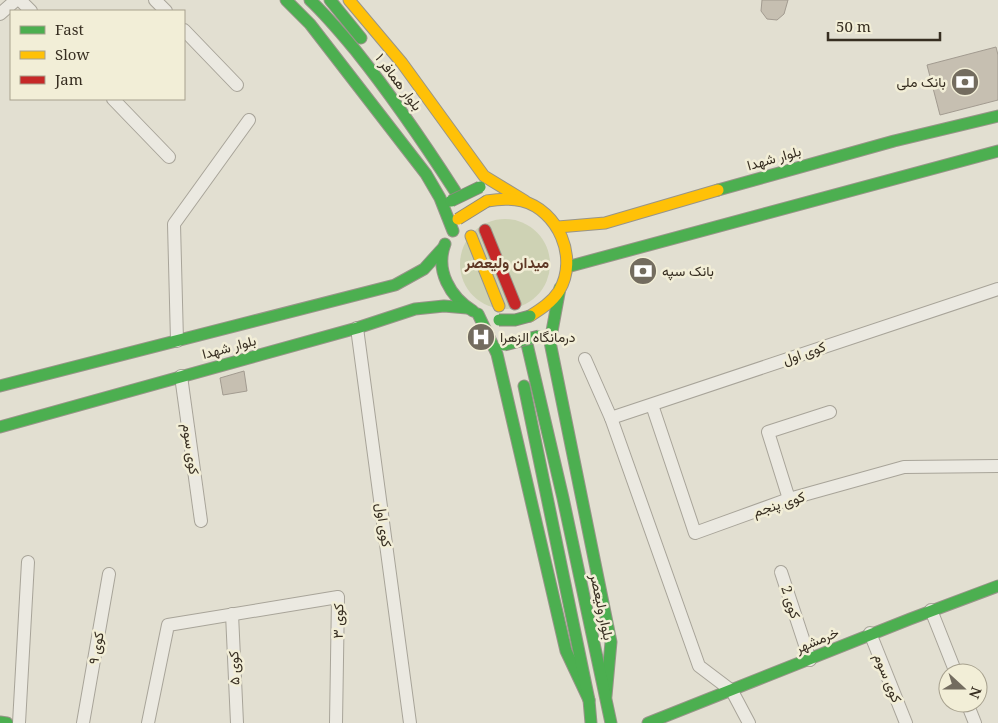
<svg xmlns="http://www.w3.org/2000/svg" width="998" height="723" font-family="'Noto Serif',Vazirmatn,serif">
<style>
.green{fill:#ced2b4}
.building{fill:#c6bfb1;stroke:#a29b90}
.lines{fill:none;stroke-linecap:round;stroke-linejoin:round}
.street-casing{stroke:#a8a499;stroke-width:14}
.fast-casing{stroke:#989489;stroke-width:13}
.slow-casing{stroke:#989489;stroke-width:13}
.jam-casing{stroke:#989489;stroke-width:13}
.street{stroke:#ebe9e1;stroke-width:12}
.fast{stroke:#4caf50;stroke-width:11}
.slow{stroke:#ffc107;stroke-width:11}
.jam{stroke:#c62828;stroke-width:11}
.fast-bridge-casing{stroke:#8e8a80;stroke-width:13;stroke-linecap:butt}
.slow-bridge-casing{stroke:#8e8a80;stroke-width:13;stroke-linecap:butt}
.fast-bridge{stroke:#4caf50;stroke-width:11}
.slow-bridge{stroke:#ffc107;stroke-width:11}
.labels{text-anchor:middle;stroke-width:5;stroke-linejoin:round;paint-order:stroke}
.street-label{font-size:14px;fill:#372e21;stroke:#f2eed7}
.poi-label{font-size:14px;fill:#372e21;stroke:#f2eed7;text-anchor:start}
.neighbourhood-label{font-size:15px;font-weight:bold;fill:#5f3825;stroke:#f2eed7}
</style>
<rect width="100%" height="100%" fill="#e2dfd1"/>
<circle class="green" cx="505" cy="264" r="45"/>
<g class="building">
<path d="M762,0H788L784,14L777,20L767,19L761,11Z"/>
<path d="M996,47L998,55V100L940,115L927,65Z"/>
<path d="M244,371L247,391L223,395L220,378Z"/>
</g>
<g class="lines">
<defs>
<g id="street">
<path d="M20,0L31,11"/>
<path d="M155,0L166,11"/>
<path d="M0,14L16,0"/>
<path d="M184,30L237,85"/>
<path d="M113,99L169,157"/>
<path d="M357,328L410,723"/>
<path d="M177,341L174,224L249,120"/>
<path d="M585,359L611,418L699,666L732,691L749,723"/>
<path d="M181,376L201,521"/>
<path d="M652,405L695,533L789,499L904,467L998,466"/>
<path d="M611,418L998,289"/>
<path d="M789,499L768,432L830,412"/>
<path d="M781,572L810,660"/>
<path d="M931,610L956,673"/>
<path d="M232,614L237,723"/>
<path d="M870,633L906,723"/>
<path d="M967,703L975,723"/>
<path d="M19,723L28,562"/>
<path d="M83,723L109,574"/>
<path d="M148,723L168,625L338,597L336,723"/>
</g>
<g id="fast">
<path d="M286,0L310,24L426,174L440,198L453,231"/>
<path d="M310,0C327,16 341,33 356,51C392,96 424,143 455,191"/>
<path d="M330,0L361,38"/>
<path d="M718,190L894,141L998,116"/>
<path d="M445,244C435,270 450,297 473,311"/>
<path d="M567,267L998,151"/>
<path d="M560,288L550,342L611,642L606,696"/>
<path d="M478,314L497,354L566,651L589,700"/>
<path d="M527,344L563,498L611,723"/>
<path d="M0,386L395,285L424,269L443,248"/>
<path d="M524,386L589,700L591,723"/>
<path d="M0,427L357,328L415,309L444,306L467,308"/>
<path d="M0,722L7,723"/>
<path d="M648,723L910,619L998,586"/>
</g>
<g id="slow">
<path d="M349,0L402,63L484,176L525,201"/>
<path d="M487,201C498,199 510,198 522,201C558,210 579,258 559,291C552,302 541,309 530,316"/>
<path d="M558,227L605,223L718,190"/>
<path d="M471,236L499,306"/>
</g>
<path id="jam" d="M485,230L515,304"/>
</defs>
<use href="#street" class="street-casing"/>
<use href="#fast" class="fast-casing"/>
<use href="#slow" class="slow-casing"/>
<use href="#jam" class="jam-casing"/>
<use href="#street" class="street"/>
<use href="#fast" class="fast"/>
<use href="#slow" class="slow"/>
<use href="#jam" class="jam"/>
<defs>
<g id="fast-bridge">
<path d="M451,201L480,187"/>
<path d="M499,320H515L530,316"/>
<path d="M504,345L539,336"/>
</g>
<path id="slow-bridge" d="M458,219L487,201"/>
</defs>
<use href="#fast-bridge" class="fast-bridge-casing"/>
<use href="#slow-bridge" class="slow-bridge-casing"/>
<use href="#fast-bridge" class="fast-bridge"/>
<use href="#slow-bridge" class="slow-bridge"/>
</g>
<defs>
<symbol id="bank-disc" viewBox="-11 -11 22 22"><circle r="9.5" fill="#736c5f" stroke="#f2eed7"/><path d="M-6-4H6V4H-6ZM0-2.3a2.3 2.3 0 1 0 0 4.6a2.3 2.3 0 1 0 0-4.6Z" fill="#fff"/></symbol>
<symbol id="hospital-disc" viewBox="-11 -11 22 22"><circle r="9.5" fill="#736c5f" stroke="#f2eed7"/><path d="M-5-5h3v3.5h4V-5h3V5h-3V1.5h-4V5h-3Z" fill="#fff"/></symbol>
</defs>
<g fill-rule="evenodd">
<use href="#bank-disc" x="949" y="66" width="32" height="32"/>
<use href="#bank-disc" x="627" y="255" width="32" height="32"/>
<use href="#hospital-disc" x="465" y="321" width="32" height="32"/>
</g>
<g class="labels">
<g class="street-label">
<text transform="translate(399 82) rotate(53)" y="5">بلوار همافر ۱</text>
<text transform="translate(774 158) rotate(-16)" y="5">بلوار شهدا</text>
<text transform="translate(229 347) rotate(-15)" y="5">بلوار شهدا</text>
<text transform="translate(804 353) rotate(-19)" y="5">کوی اول</text>
<text transform="translate(191 449) rotate(82)" y="5">کوی سوم</text>
<text transform="translate(779 504) rotate(-18)" y="5">کوی پنجم</text>
<text transform="translate(384 525) rotate(82)" y="5">کوی اول</text>
<text transform="translate(791 602) rotate(72)" y="5">کوی 2</text>
<text transform="translate(602 607) rotate(78)" y="5">بلوار ولیعصر</text>
<text transform="translate(338 621) rotate(-89)" y="5">کوی ۳</text>
<text transform="translate(817 640) rotate(-23)" y="5">خرمشهر</text>
<text transform="translate(96 648) rotate(-80)" y="5">کوی ۹</text>
<text transform="translate(234 668) rotate(-92)" y="5">کوی ۵</text>
<text transform="translate(888 678) rotate(68)" y="5">کوی سوم</text>
</g>
<g class="poi-label">
<text x="946" y="87" text-anchor="end">بانک ملی</text>
<text x="662" y="276">بانک سپه</text>
<text x="500" y="342">درمانگاه الزهرا</text>
</g>
<g class="neighbourhood-label">
<text x="507" y="268">میدان ولیعصر</text>
</g>
</g>
<rect x="10" y="10" width="175" height="90" fill="#f2eed7" stroke="#a7a18e"/>
<rect x="20" y="26" width="25" height="8" fill="#4caf50" stroke="#a7a18e"/>
<text x="55" y="35" font-size="15" fill="#372e21">Fast</text>
<rect x="20" y="51" width="25" height="8" fill="#ffc107" stroke="#a7a18e"/>
<text x="55" y="60" font-size="15" fill="#372e21">Slow</text>
<rect x="20" y="76" width="25" height="8" fill="#c62828" stroke="#a7a18e"/>
<text x="55" y="85" font-size="15" fill="#372e21">Jam</text>
<g transform="translate(963 688) rotate(111)"><circle r="24" fill="#f2eed7" stroke="#a7a18e"/>
<path d="M0-4L9 19L0 12L-9 19Z" fill="#736c5f"/>
<text y="-8" font-size="14" font-weight="bold" text-anchor="middle" fill="#372e21">N</text>
</g>
<path d="M828 32v8h112v-8" fill="none" stroke="#372e21" stroke-width="2.5"/>
<text x="836" y="32" font-size="15" fill="#372e21" stroke="#f2eed7" stroke-width="4" paint-order="stroke">50 m</text>
</svg>
